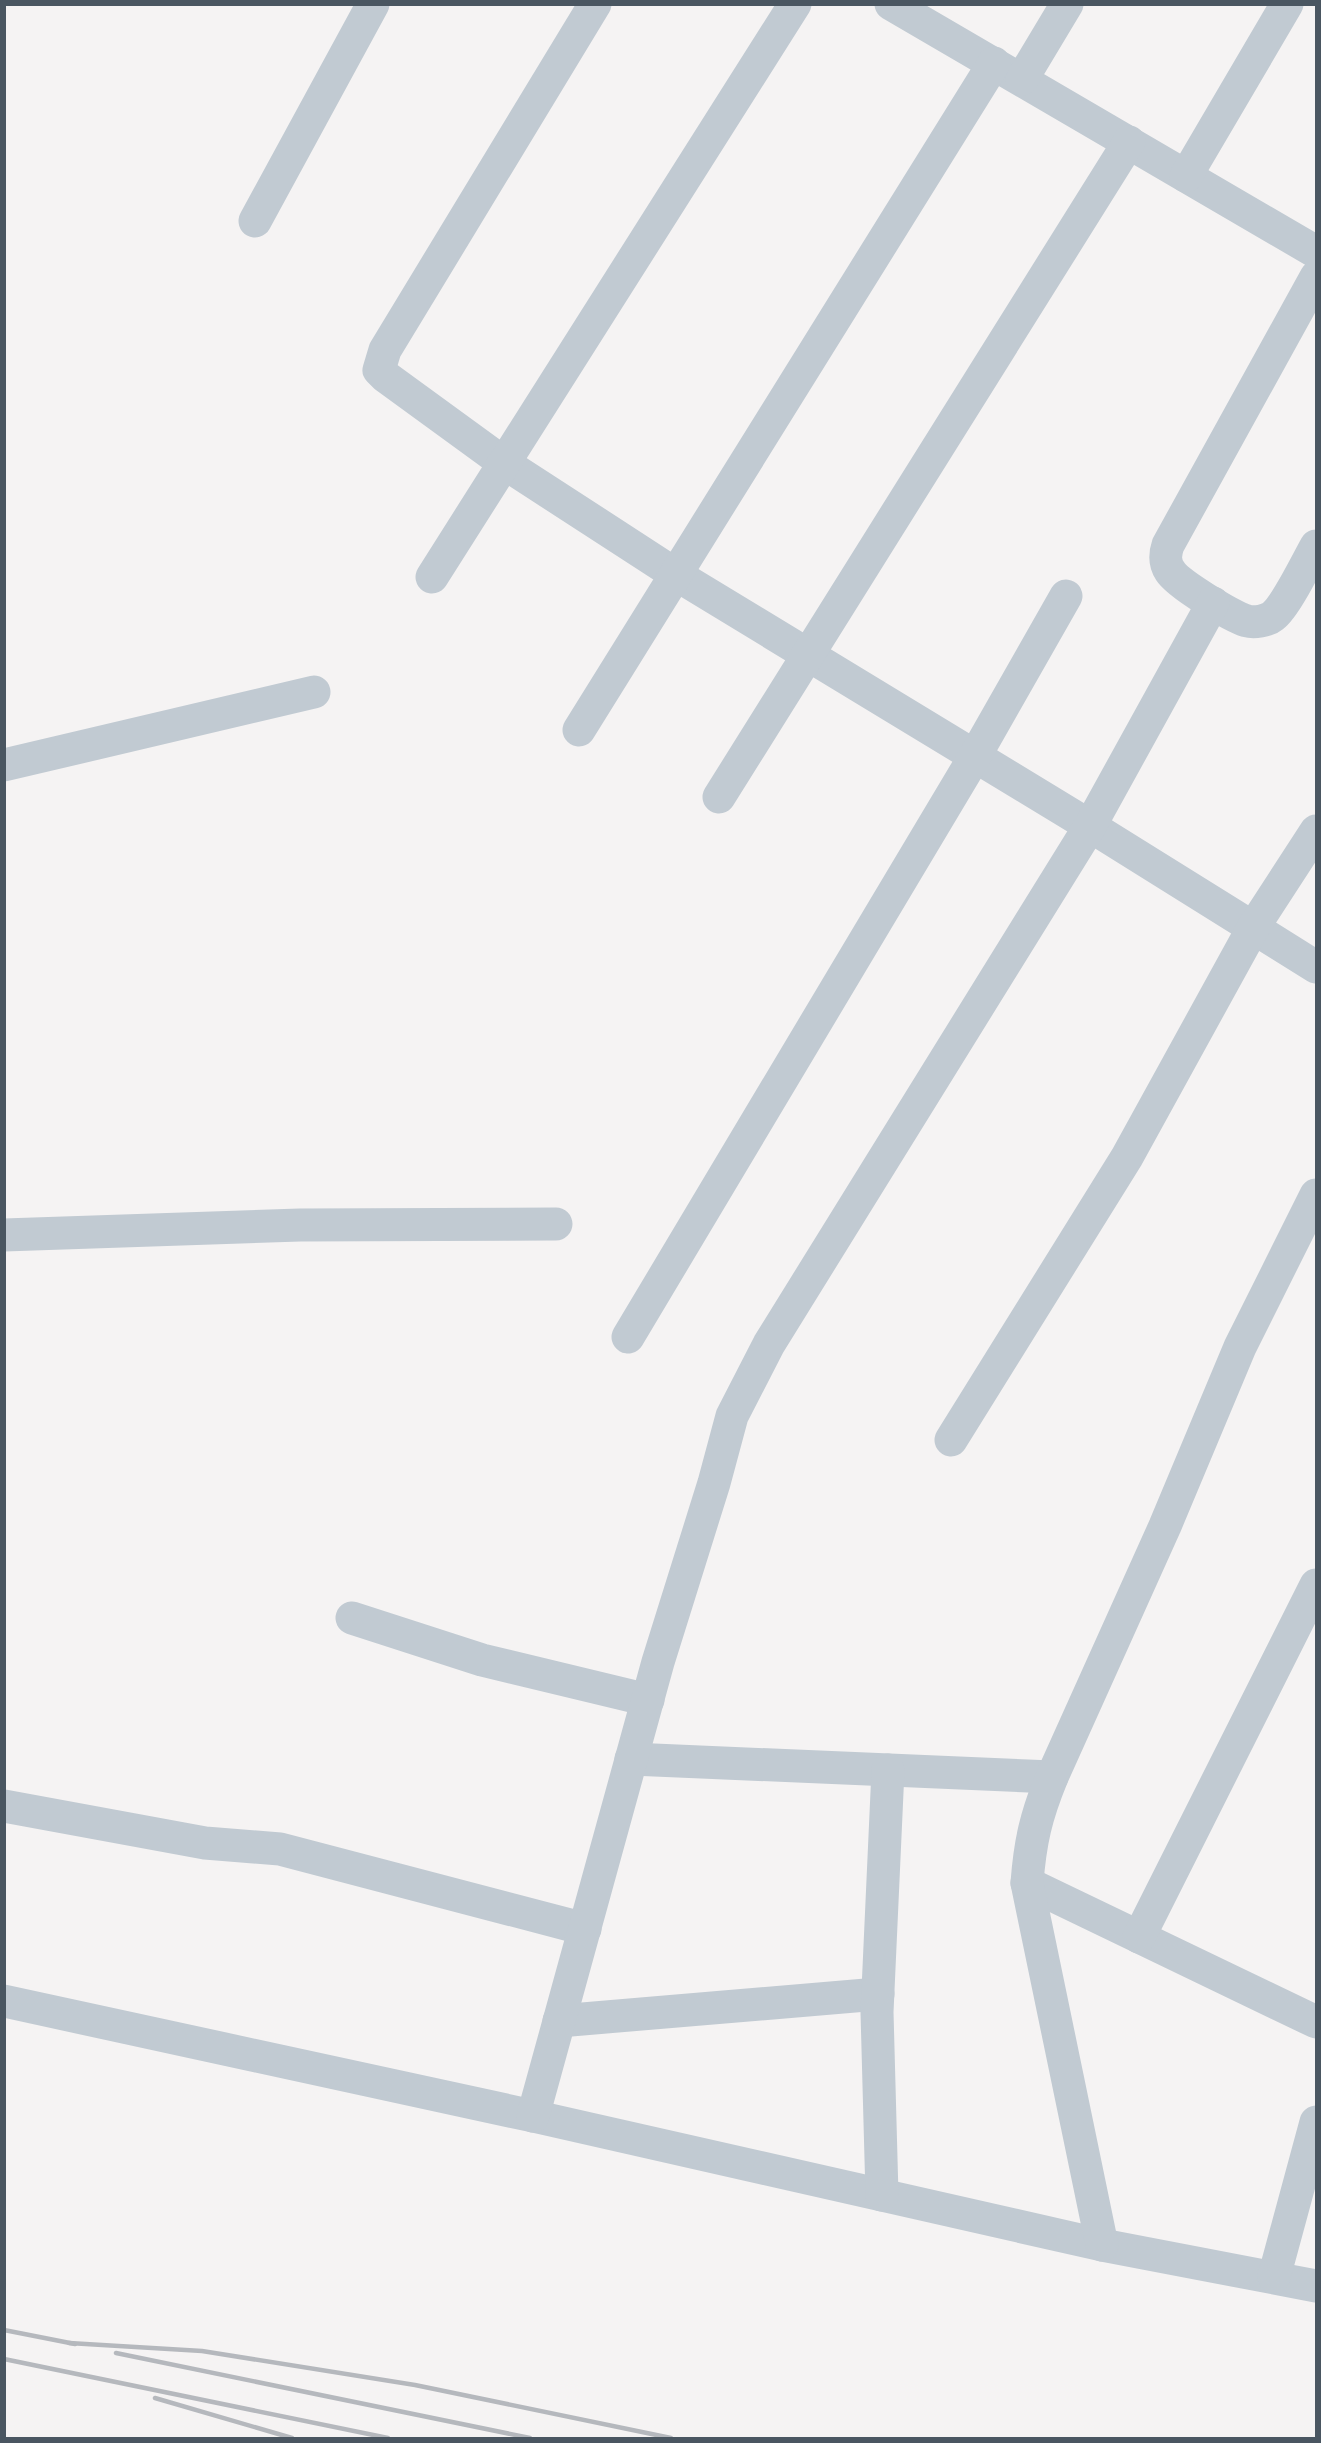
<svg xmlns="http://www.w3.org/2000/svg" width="1321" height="2443" font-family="'Asap Condensed',sans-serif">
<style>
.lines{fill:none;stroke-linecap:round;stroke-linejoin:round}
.minor{stroke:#c1cad2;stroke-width:33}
.rail{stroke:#b5b8bd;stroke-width:4.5}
</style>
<rect width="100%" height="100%" fill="#f5f3f3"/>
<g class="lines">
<g class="minor">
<path d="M595,4L385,350L379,370L386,377L504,463L675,574L1090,826L1316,967"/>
<path d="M891,4L1316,252"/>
<path d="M1022,79L1067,4"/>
<path d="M1186,176L1287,4"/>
<path d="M255,221L373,4"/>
<path d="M1316,277L1168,545C1165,554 1164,562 1170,571C1178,584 1231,616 1247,621C1254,623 1267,621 1273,616C1286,606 1307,562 1316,546"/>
<path d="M432,577L795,4"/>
<path d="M579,730L994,63"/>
<path d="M4,765L314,692"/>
<path d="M719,797L1129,142"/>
<path d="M4,1235L300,1225L556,1224"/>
<path d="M628,1337L975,756L1066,596"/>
<path d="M951,1440L1127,1157L1253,928L1316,831"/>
<path d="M352,1618L482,1660L648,1700"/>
<path d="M631,1759L1052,1777"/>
<path d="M4,1806L205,1843L280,1849L585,1929"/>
<path d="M1027,1883L1316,2022"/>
<path d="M1139,1937L1316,1585"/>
<path d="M4,2001L533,2116L1102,2245L1316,2286"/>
<path d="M559,2021L878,1994"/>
<path d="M533,2116L658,1662L714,1483L732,1416L769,1344L1090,826L1213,603"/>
<path d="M882,2195L877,2012L888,1770"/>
<path d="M1102,2245L1027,1883C1030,1842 1036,1816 1052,1777L1165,1526L1240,1347L1316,1195"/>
<path d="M1274,2277L1316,2122"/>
</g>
<g class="rail">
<path d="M4,2330L75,2344"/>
<path d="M69,2343L202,2351L415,2385L671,2438"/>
<path d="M116,2353L530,2438"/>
<path d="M4,2359L388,2438"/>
<path d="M155,2398L292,2438"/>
</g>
</g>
<rect width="1321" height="2443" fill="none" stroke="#4a5661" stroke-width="12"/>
</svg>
